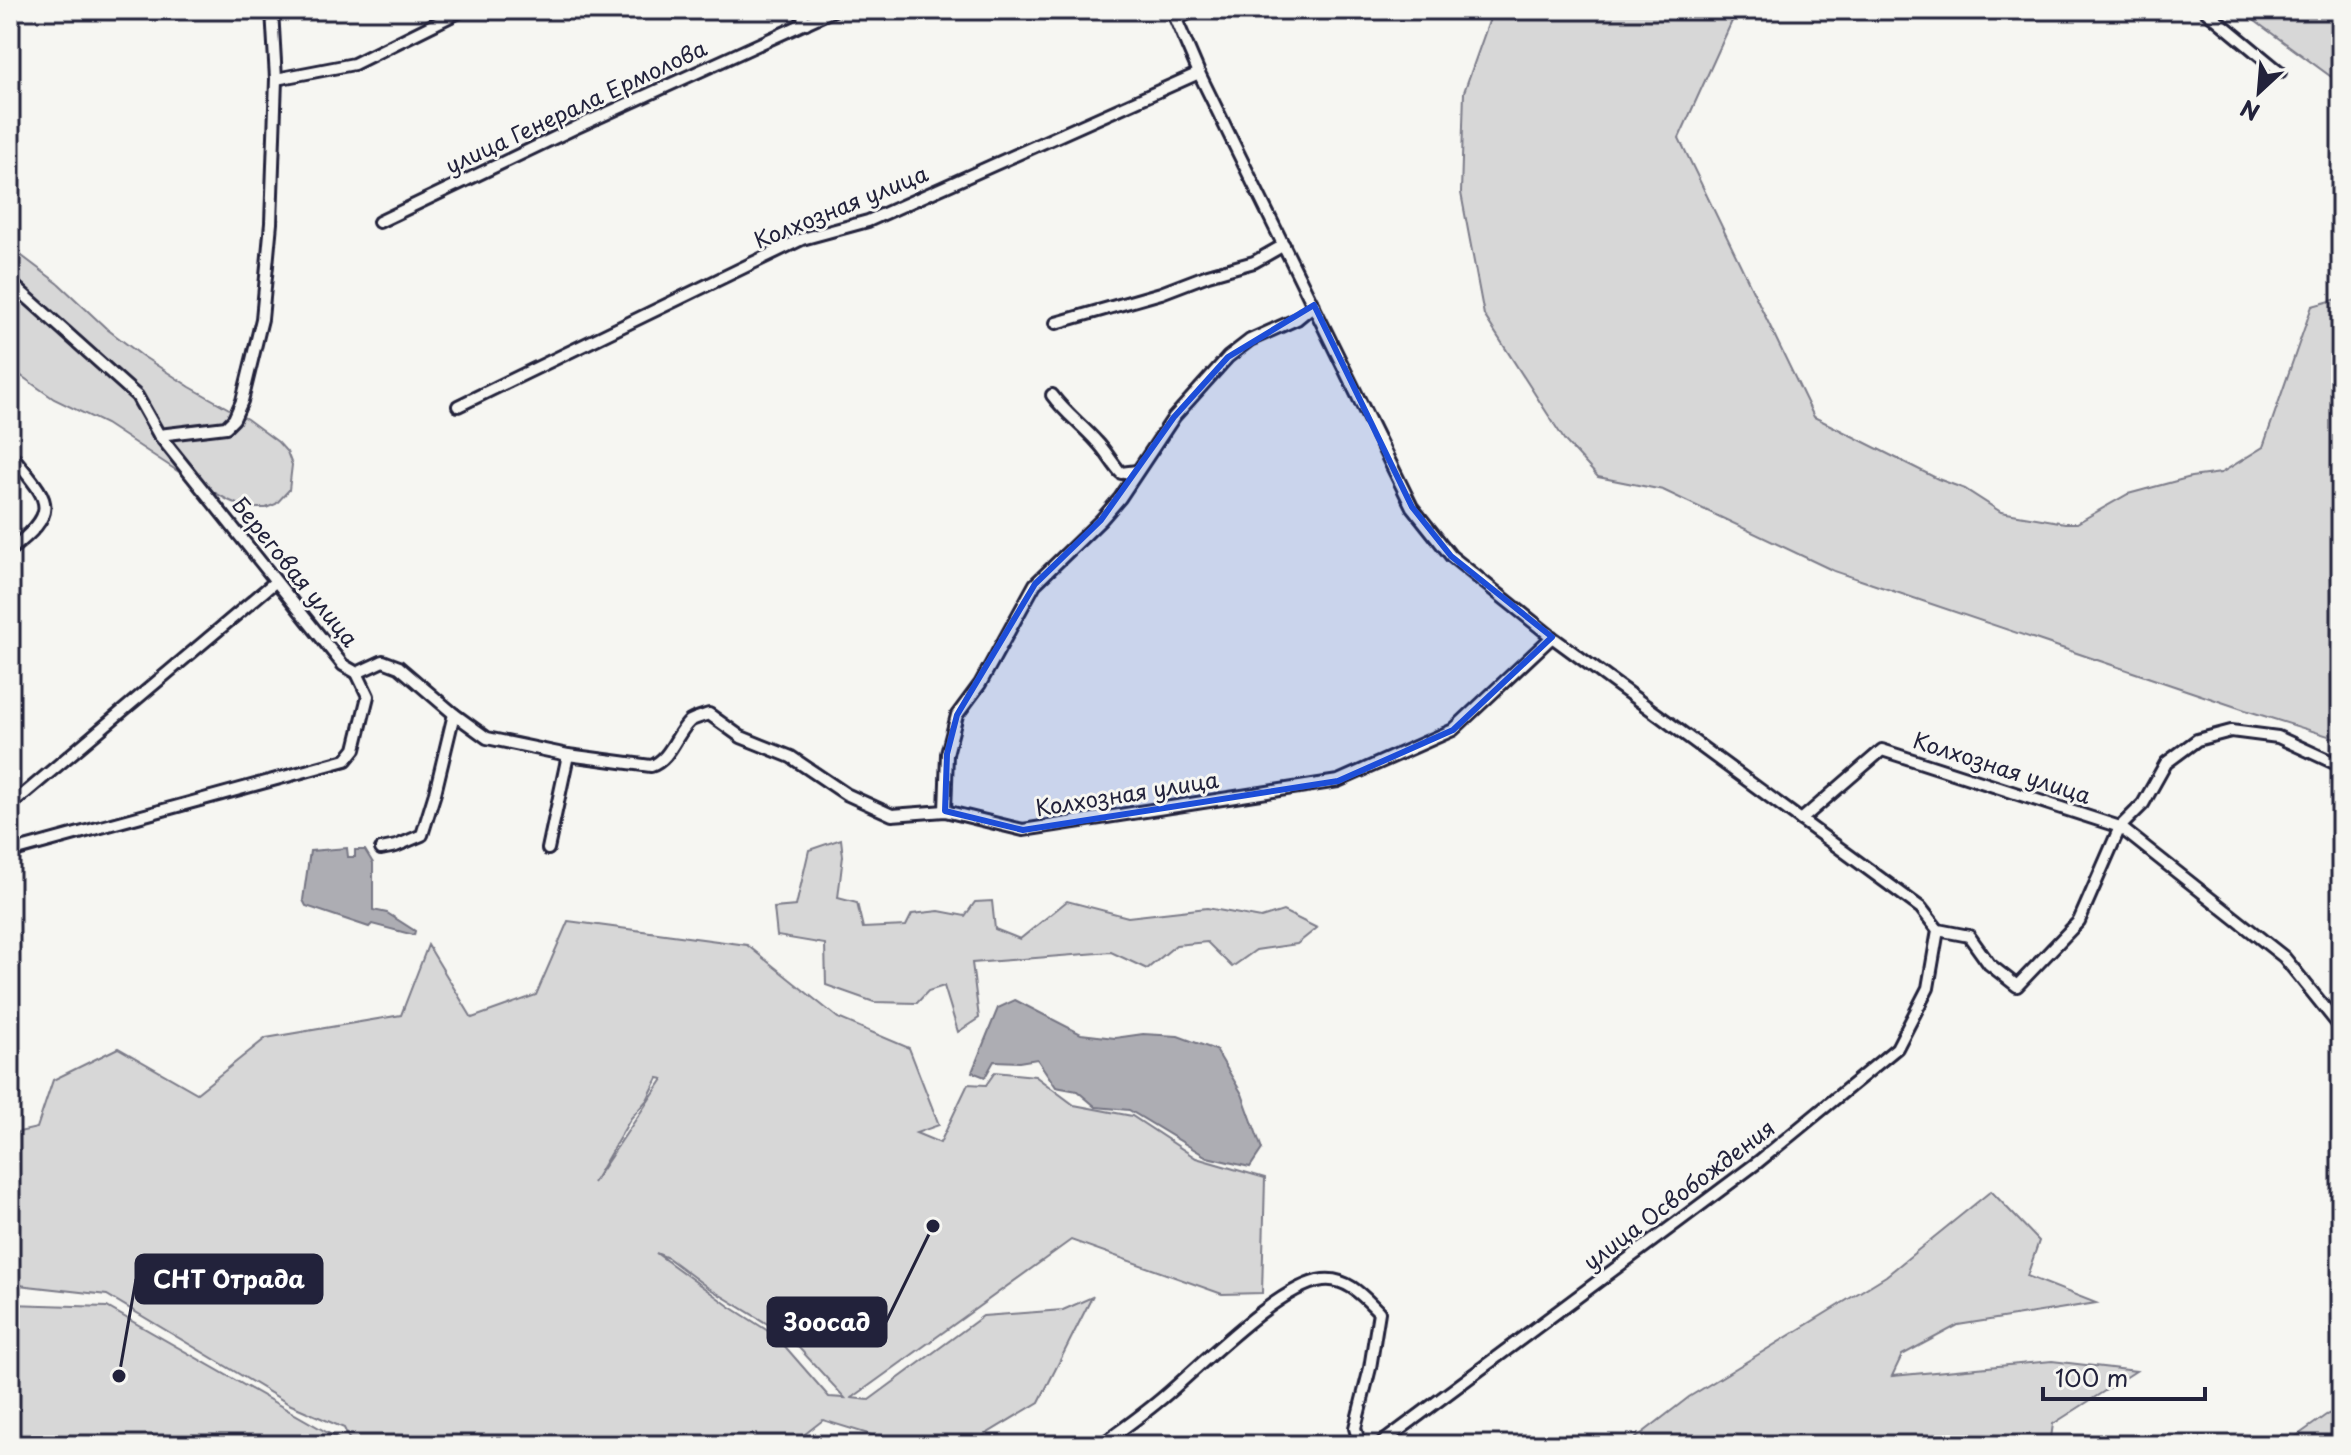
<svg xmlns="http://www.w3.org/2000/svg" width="2351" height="1455" font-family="'Playpen Sans',sans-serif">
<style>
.green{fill:#d7d7d7;stroke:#7c7c89;stroke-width:2;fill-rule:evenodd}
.water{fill:#adadb3;stroke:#757583;stroke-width:2}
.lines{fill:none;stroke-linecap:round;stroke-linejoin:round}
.minor-casing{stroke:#22223b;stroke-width:16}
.minor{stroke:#f6f6f2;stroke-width:10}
.marked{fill:#1d4ed8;fill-opacity:0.2;stroke:#1d4ed8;stroke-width:6;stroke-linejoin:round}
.labels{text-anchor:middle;stroke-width:6;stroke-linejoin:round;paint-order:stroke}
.street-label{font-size:22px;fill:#22223b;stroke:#f6f6f2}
.leader{fill:none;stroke:#22223b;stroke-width:3}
.callout-dot{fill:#22223b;stroke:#f6f6f2;stroke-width:3}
.callout{fill:#22223b;stroke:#22223b;stroke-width:3}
.callout-label{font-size:24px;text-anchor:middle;font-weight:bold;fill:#fff}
</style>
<rect width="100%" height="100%" fill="#f6f6f2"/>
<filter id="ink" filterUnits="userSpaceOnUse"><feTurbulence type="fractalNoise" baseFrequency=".0125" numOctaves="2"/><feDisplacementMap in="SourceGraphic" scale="16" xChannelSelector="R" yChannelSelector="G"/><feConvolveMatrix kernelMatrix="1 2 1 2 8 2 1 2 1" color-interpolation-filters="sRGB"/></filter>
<g filter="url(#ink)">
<g class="green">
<path d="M1493,10H1737L1679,138L1814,417L1938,479L1965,489L2001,512L2065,523H2077L2128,494L2191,477L2221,473L2263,447L2312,306L2341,298V740L2245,710L1834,571L1663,490L1598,477L1565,441L1484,315L1461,193L1464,92Z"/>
<path d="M2240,10H2341V84Z"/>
<path d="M10,247L59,284L107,329L141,355L190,387L247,419L278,442L287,452L292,465L289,490L276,504L266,508H246L228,500L188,478L106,424L54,399L10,368Z"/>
<path d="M841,839L843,856L838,898L857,903L863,928L906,926L912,914L939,911L965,916L975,902L992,901L995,929L1020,939L1067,901L1128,917L1207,908L1261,918L1283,911L1317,928L1297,944L1256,950L1232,967L1207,942L1176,945L1147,969L1111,952L972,963L979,1018L958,1032L944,986L928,991L917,1003L874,1002L826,985L825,944L777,936L774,908L796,906L809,850Z"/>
<path d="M568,921L747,945L838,1018L909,1048L939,1125L916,1133L940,1143L968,1084L986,1085L995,1072L1035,1076L1074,1105L1132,1116L1196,1158L1265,1178L1262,1293L1222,1294L1071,1240L852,1398L869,1400L983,1316L1063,1310L1092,1297L1039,1402L968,1445H904L823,1420L791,1445H352L344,1428L289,1404L107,1295L10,1284V1134L37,1128L53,1080L118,1048L197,1093L266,1038L401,1015L428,945L472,1018L536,995ZM658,1078L663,1079L593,1183L631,1118L647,1100ZM656,1253L668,1258L707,1287L789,1337L845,1398L829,1397L776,1336L729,1306Z"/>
<path d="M1991,1191L2039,1241L2027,1276L2096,1303L1958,1325L1902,1355L1892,1376L2052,1361L2136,1371L2053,1424L2050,1445H1627L1689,1397L1886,1276Z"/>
<path d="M10,1304L107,1307L349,1445H10Z"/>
<path d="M2341,1408V1445H2284L2326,1415Z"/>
</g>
<g class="water">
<path d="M347,848L348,857H355V850H365L373,863V910L387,913L415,931L414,935L372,924L369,927L306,906L303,900L310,851Z"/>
<path d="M1015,1000L1081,1034L1115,1038L1143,1034L1178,1036L1216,1050L1242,1094L1262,1149L1250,1167L1207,1157L1129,1110L1096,1107L1077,1091L1056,1087L1037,1059L1019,1062L994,1061L985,1077L972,1072L998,1008Z"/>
</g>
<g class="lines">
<defs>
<g id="minor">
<path d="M799,10L806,23"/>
<path d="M1172,10L1199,73L1412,507L1451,556L1552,637L1921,908L1938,930L1928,988L1897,1048L1758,1162L1379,1445"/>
<path d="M2205,10L2280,72"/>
<path d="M1176,19L1196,10"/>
<path d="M276,79L354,64L463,10"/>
<path d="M379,222L577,127L834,10"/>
<path d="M10,282L137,396L159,435L343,665L357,673L383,661L399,667L454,714L487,738L568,755L548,849"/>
<path d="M1056,323L1161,293L1208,275L1254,262L1284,245"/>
<path d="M1052,395C1065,413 1082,425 1097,442C1106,451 1112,463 1121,473L1137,471"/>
<path d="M458,406L802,239L868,221L1199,73"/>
<path d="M159,435L226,427L234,419L242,401L262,319L271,223L276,79L272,10"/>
<path d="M10,453C46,499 65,508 10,550"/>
<path d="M568,755L651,766C671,759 675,735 690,721C695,718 703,716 709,714L741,737L791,757L846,794L892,815L945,811L1023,830L1338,781L1453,730L1552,637"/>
<path d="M11,805L275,582"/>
<path d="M945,811L947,754L957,715L980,684L1035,584L1101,520L1120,498L1174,417L1228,357L1250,340L1297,319L1314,305"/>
<path d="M1801,820L1882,750L2120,827L2143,804L2166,763L2197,740L2231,731L2278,737L2341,766"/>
<path d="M381,849L396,846L422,835L435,793L454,714"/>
<path d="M10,852L346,760L355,749L368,696L357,673"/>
<path d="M1938,930L1969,936L1989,964L2017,986L2079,921L2120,827L2284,957L2341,1028"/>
<path d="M10,1439L20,1445"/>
<path d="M1101,1445C1121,1430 1141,1416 1160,1400C1197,1370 1278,1285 1323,1280C1347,1277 1364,1297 1379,1312L1370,1368L1355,1428L1360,1445"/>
</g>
</defs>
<use href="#minor" class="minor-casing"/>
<use href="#minor" class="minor"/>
</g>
</g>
<path class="marked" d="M1314,305L1412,507L1451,556L1552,637L1453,730L1338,781L1023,830L945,811L947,754L957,715L1035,584L1101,520L1174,417L1228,357Z"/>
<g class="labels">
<g class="street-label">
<text transform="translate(576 107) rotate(-25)" y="8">улица Генерала Ермолова</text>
<text transform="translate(841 207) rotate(-22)" y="8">Колхозная улица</text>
<text transform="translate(295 572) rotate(51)" y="8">Береговая улица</text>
<text transform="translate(2002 768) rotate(18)" y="8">Колхозная улица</text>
<text transform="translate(1127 794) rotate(-9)" y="8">Колхозная улица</text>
<text transform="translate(1679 1195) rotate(-37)" y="8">улица Освобождения</text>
</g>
</g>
<path class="leader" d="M119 1376L136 1279M933 1226L886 1322"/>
<g class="callout-dot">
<circle cx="119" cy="1376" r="8"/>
<circle cx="933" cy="1226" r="8"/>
</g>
<g class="callout">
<rect x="136" y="1255" width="186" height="48" rx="8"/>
<rect x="768" y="1298" width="118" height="48" rx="8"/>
</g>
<g class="callout-label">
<text x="229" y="1288">СНТ Отрада</text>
<text x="827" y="1331">Зоосад</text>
</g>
<rect width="2351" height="1455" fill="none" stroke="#f6f6f2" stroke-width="40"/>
<rect x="20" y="20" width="2311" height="1415" fill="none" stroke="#22223b" stroke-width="3" filter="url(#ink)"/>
<g transform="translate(2259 92) rotate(206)" stroke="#f6f6f2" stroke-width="6" paint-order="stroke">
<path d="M0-6L14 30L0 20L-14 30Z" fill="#22223b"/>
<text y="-12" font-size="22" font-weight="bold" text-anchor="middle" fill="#22223b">N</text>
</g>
<path d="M2043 1387v12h162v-12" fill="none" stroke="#22223b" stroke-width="4"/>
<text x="2055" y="1387" font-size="24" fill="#22223b" stroke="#f6f6f2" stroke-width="6" paint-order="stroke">100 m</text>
</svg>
